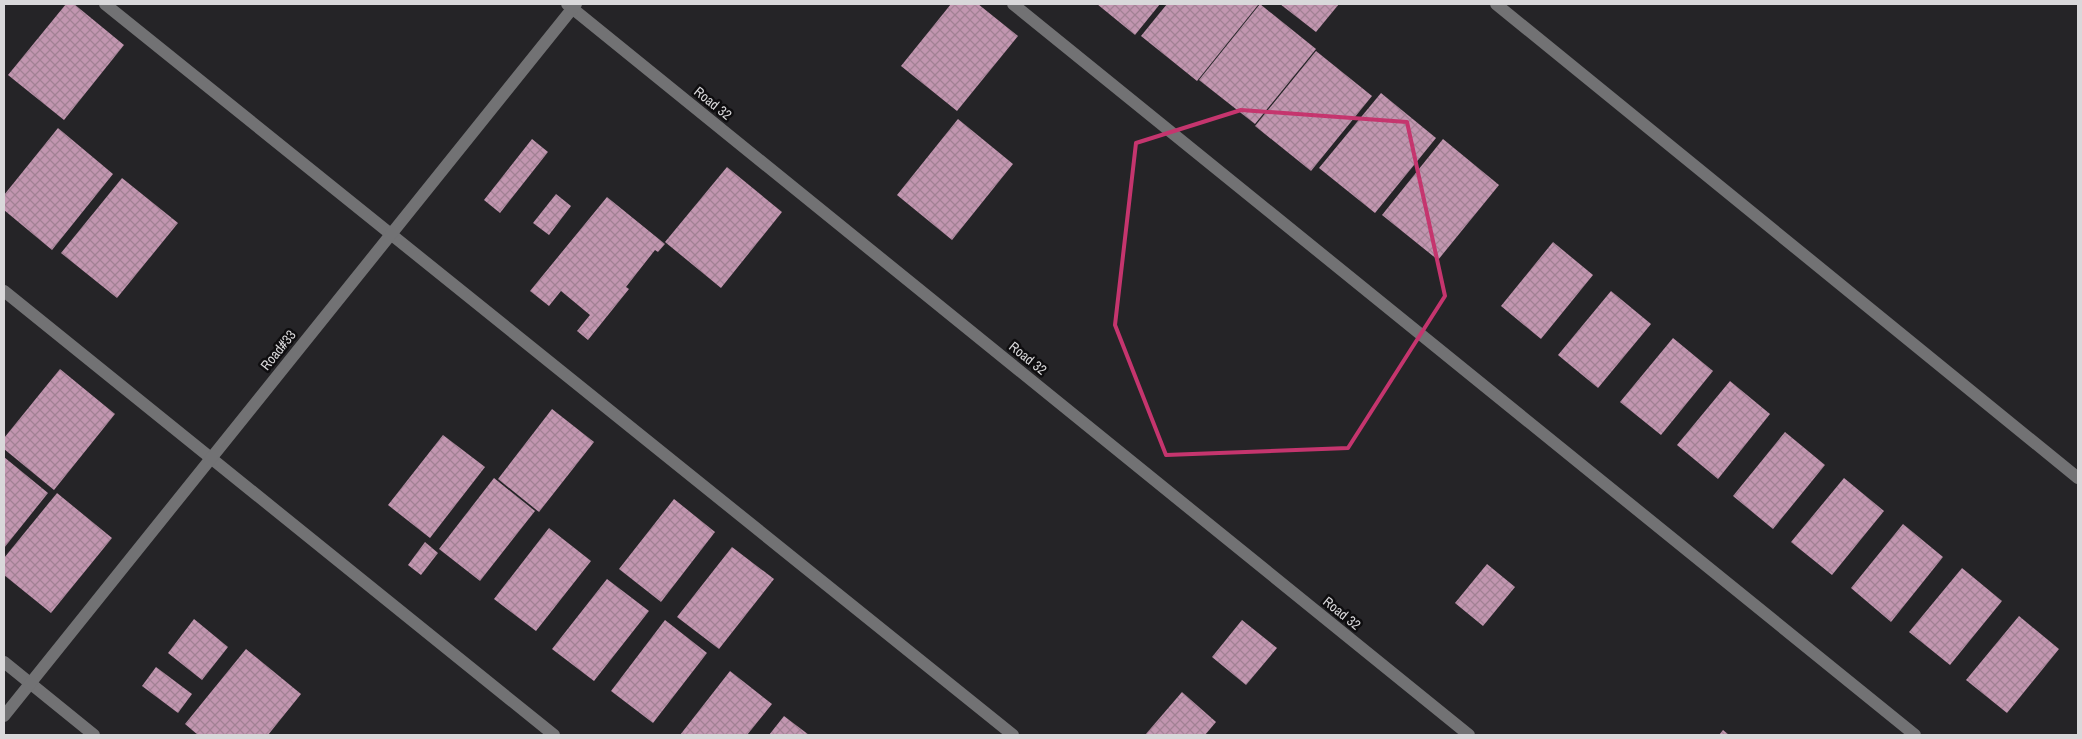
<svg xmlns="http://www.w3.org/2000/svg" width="2082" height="739" font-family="'Archivo Narrow',sans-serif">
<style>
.building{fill:url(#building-cross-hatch)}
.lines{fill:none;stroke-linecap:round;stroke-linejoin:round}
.minor{stroke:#727274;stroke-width:12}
.marked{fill:none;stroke:#c5356e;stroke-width:4;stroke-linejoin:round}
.labels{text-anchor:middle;stroke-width:5;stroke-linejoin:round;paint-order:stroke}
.street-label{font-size:14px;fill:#d9d8da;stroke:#0e0d0f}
</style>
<defs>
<pattern id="building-cross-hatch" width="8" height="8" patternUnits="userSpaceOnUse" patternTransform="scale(1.25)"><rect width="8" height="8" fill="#c296b0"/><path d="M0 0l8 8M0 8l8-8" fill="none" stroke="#a28194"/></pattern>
</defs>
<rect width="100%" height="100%" fill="#252427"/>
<g class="building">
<path d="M66,4H74L124,45L64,120L8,75Z"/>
<path d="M951,4H978L1018,36L957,111L901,66Z"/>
<path d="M1097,4H1160L1135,35Z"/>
<path d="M1167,4H1256L1258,5L1197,81L1141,36Z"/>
<path d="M1260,4L1316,49L1255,124L1199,80Z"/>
<path d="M1280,4H1339L1316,32Z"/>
<path d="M1316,51L1372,96L1311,171L1255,126Z"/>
<path d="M1381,93L1436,138L1375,213L1319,168Z"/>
<path d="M958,119L1013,164L952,240L897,195Z"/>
<path d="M58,128L113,174L52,250L4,210V195Z"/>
<path d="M532,139L548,152L500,213L484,200Z"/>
<path d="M1443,139L1499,185L1438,260L1382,215Z"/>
<path d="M727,167L782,212L721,288L665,242Z"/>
<path d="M122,178L178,223L117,298L61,253Z"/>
<path d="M556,194L571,206L549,235L533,223Z"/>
<path d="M607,197L665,244L658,252L655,250L626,287L629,289L588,340L577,331L590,315L561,291L549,306L530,291Z"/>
<path d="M1553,242L1593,275L1541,339L1501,306Z"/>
<path d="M1611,291L1651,324L1598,388L1558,355Z"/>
<path d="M1673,338L1713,371L1661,435L1620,402Z"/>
<path d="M60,369L115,414L54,490L4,449V438Z"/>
<path d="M1730,381L1770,414L1718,479L1677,445Z"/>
<path d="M552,409L594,442L539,512L498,479Z"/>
<path d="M1785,432L1825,465L1773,529L1733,496Z"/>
<path d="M443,435L485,467L430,538L388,505Z"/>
<path d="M4,457L48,493L4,548Z"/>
<path d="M494,478L535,511L480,581L439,549Z"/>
<path d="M1844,478L1884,511L1832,575L1791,542Z"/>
<path d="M57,493L112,538L51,613L4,575V558Z"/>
<path d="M674,499L715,532L661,602L619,569Z"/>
<path d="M1903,524L1943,557L1891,622L1851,588Z"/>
<path d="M549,528L591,561L536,631L494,599Z"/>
<path d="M425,542L438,553L421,575L408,565Z"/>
<path d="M732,547L774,579L719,649L677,617Z"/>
<path d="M1487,564L1515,587L1483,626L1455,603Z"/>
<path d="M1962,568L2002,601L1950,665L1909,632Z"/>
<path d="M607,579L649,611L594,681L552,649Z"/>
<path d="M2019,616L2059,649L2007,713L1966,680Z"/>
<path d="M194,619L228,647L202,680L168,653Z"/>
<path d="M665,620L707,653L653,723L611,691Z"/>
<path d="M1242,620L1277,648L1246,685L1212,657Z"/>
<path d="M246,649L301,694L268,735H198L185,724Z"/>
<path d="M156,667L192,694L178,713L142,686Z"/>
<path d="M730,671L772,704L747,735H680Z"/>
<path d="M1182,692L1216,722L1205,735H1145Z"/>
<path d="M784,716L809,735H769Z"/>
<path d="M1723,730L1729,735H1719Z"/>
</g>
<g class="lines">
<g class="minor">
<path d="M105,4L1013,735"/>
<path d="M567,4L1469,735"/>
<path d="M1013,4L1915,735"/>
<path d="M1496,4L2078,478"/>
<path d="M4,291L554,735"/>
<path d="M4,662L94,735"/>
<path d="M4,716L576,4"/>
</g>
</g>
<path class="marked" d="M1241,110L1407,122L1445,296L1348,448L1166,455L1115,325L1136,143Z"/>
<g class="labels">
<g class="street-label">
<text transform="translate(713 103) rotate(39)" y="5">Road 32</text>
<text transform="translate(278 350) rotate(-51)" y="5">Road#33</text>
<text transform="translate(1028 358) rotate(39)" y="5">Road 32</text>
<text transform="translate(1342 613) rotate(39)" y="5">Road 32</text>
</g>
</g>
<rect width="2082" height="739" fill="none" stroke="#d9d8da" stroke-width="10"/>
</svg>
